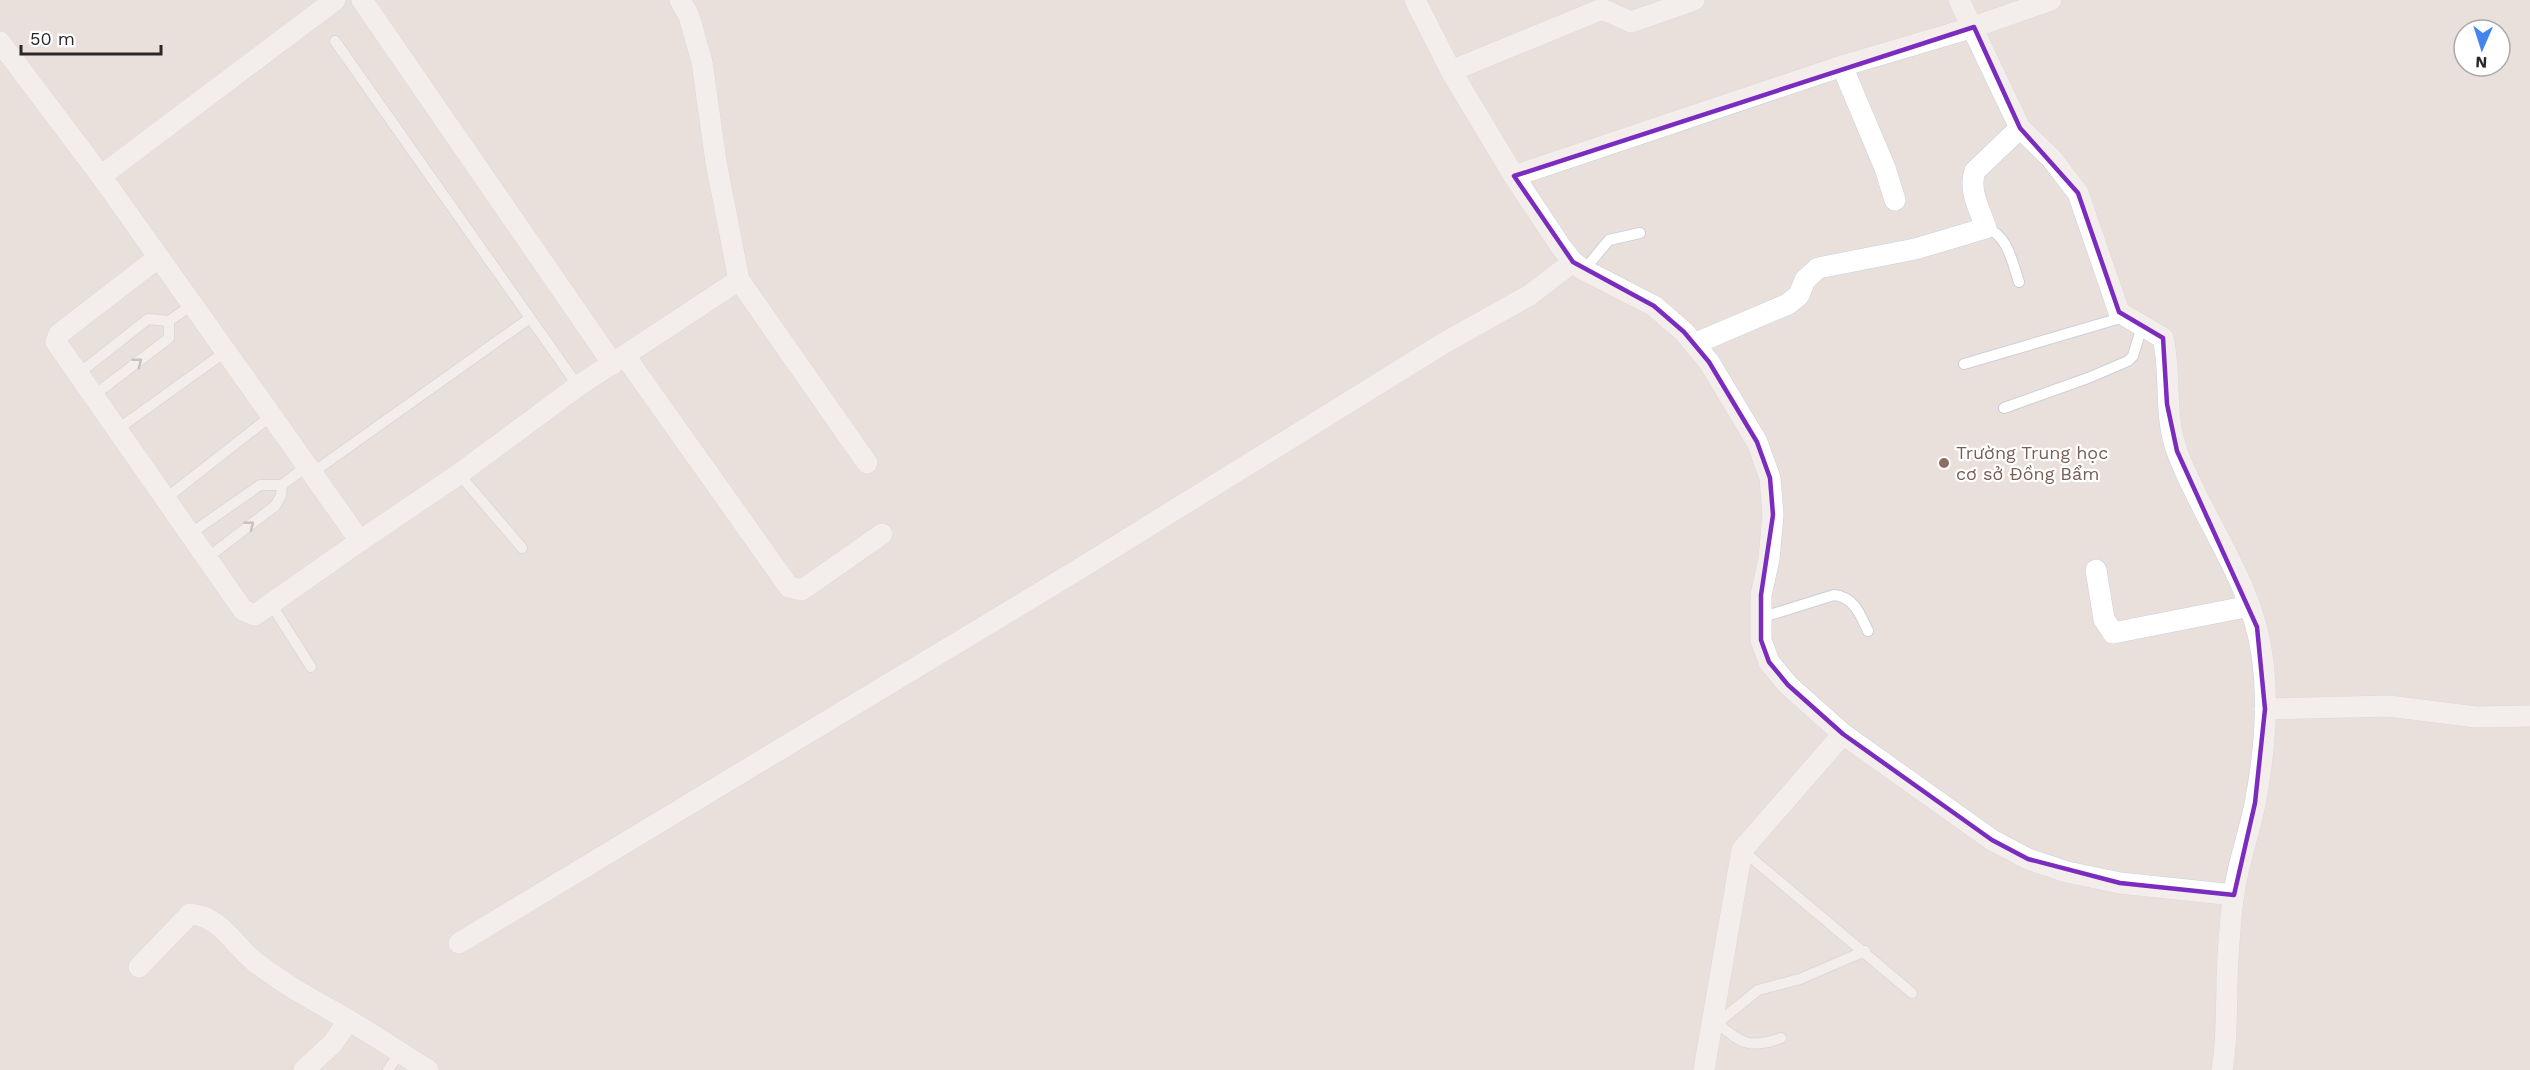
<svg xmlns="http://www.w3.org/2000/svg" width="2530" height="1070" font-family="'Work Sans',sans-serif">
<style>
.lines{fill:none;stroke-linecap:round;stroke-linejoin:round}
.lane-casing{stroke:#c9cfda;stroke-width:12}
.street-casing{stroke:#c9cfda;stroke-width:22}
.lane{stroke:#fff;stroke-width:10}
.street{stroke:#fff;stroke-width:21}
.oneway{stroke:#9e9e9e}
.marked{fill:none;stroke:#7b2cbf;stroke-width:4.5;stroke-linejoin:round}
.education-dot{fill:#8d6e63;stroke:#fff;stroke-width:2}
.labels{text-anchor:middle;stroke-width:4.5;stroke-linejoin:round;paint-order:stroke}
.education-label{font-size:18px;fill:#785e54;stroke:#fff;text-anchor:start}
</style>
<rect width="100%" height="100%" fill="#eae0db"/>
<g class="lines">
<defs>
<g id="lane">
<path d="M335,41L578,386"/>
<path d="M1986,228C2008,235 2012,262 2019,282"/>
<path d="M1584,270L1609,240L1640,233"/>
<path d="M1964,364L2124,317"/>
<path d="M78,374L148,319L169,321L192,305"/>
<path d="M93,396L169,338V321"/>
<path d="M2004,408L2088,378L2128,361L2133,356L2142,326"/>
<path d="M118,429L225,352"/>
<path d="M312,473L530,318"/>
<path d="M459,474L522,548"/>
<path d="M165,499L271,416"/>
<path d="M190,534L260,485H282L307,466"/>
<path d="M207,558L275,506L281,496L282,485"/>
<path d="M271,604L311,667"/>
<path d="M1760,618L1834,595C1854,597 1860,614 1868,631"/>
<path d="M1742,850L1912,993"/>
<path d="M1717,1023C1742,1044 1750,1049 1781,1038"/>
<path d="M1715,1025L1758,990L1800,979L1865,951"/>
<path d="M388,1070L400,1052"/>
</g>
<g id="street">
<path d="M362,0L613,364"/>
<path d="M680,0L689,16L702,62L716,162L739,280L867,463"/>
<path d="M1415,0L1451,71L1514,176L1561,247L1573,262L1584,270L1654,306L1684,332L1709,362L1757,442L1770,478L1773,515L1769,559L1761,595V640L1769,662L1788,685L1843,734L1992,840L2028,859L2067,872L2120,883L2234,895"/>
<path d="M1959,0L2020,128L2052,159L2078,193L2119,312L2163,338C2172,376 2163,416 2178,454C2204,522 2252,581 2262,655C2269,703 2264,757 2255,804C2249,835 2237,866 2233,898C2230,927 2227,958 2227,988C2226,1016 2227,1043 2222,1070"/>
<path d="M0,42L101,176L335,0"/>
<path d="M1842,66L1885,168L1895,200"/>
<path d="M1451,71L1602,9L1631,22L1694,0"/>
<path d="M101,176C188,298 274,419 360,541L255,615L243,610L56,342L59,334L159,257"/>
<path d="M1514,176L1842,66L1974,27L2051,0"/>
<path d="M1694,344L1788,304L1799,295L1805,280L1818,268L1915,249L1986,228C1980,210 1968,190 1975,171L2020,128"/>
<path d="M625,356L789,587L802,590L882,534"/>
<path d="M360,541L459,474L578,386L739,280"/>
<path d="M2096,570L2104,619L2113,633L2250,606"/>
<path d="M2265,709L2389,706L2476,717L2530,716"/>
<path d="M459,943L1076,571L1444,343L1530,295L1573,262"/>
<path d="M139,967L190,914C220,916 232,943 254,961C284,985 317,1002 350,1021C377,1037 402,1054 428,1070"/>
<path d="M304,1070L333,1043L349,1020"/>
<path d="M1704,1070L1742,850L1843,734"/>
</g>
</defs>
<use href="#lane" class="lane-casing"/>
<use href="#street" class="street-casing"/>
<use href="#lane" class="lane"/>
<use href="#street" class="street"/>
</g>
<defs><path id="oneway-chevron" d="M-2-3.5L2.5 0L-2 3.5" fill="none" stroke-width="1.6" stroke-linecap="round" stroke-linejoin="round" transform="scale(1.5)"/></defs>
<g class="oneway">
<use href="#oneway-chevron" transform="translate(138 362) rotate(-38)"/>
<use href="#oneway-chevron" transform="translate(250 525) rotate(-38)"/>
</g>
<path d="M0 0H2530V1070H0ZM1974,27L2020,128L2078,193L2119,312L2163,338L2167,404L2177,451L2257,627L2265,709L2255,803L2234,895L2120,883L2028,859L1992,840L1843,734L1788,685L1769,662L1761,640V595L1773,515L1770,478L1757,442L1709,362L1684,332L1654,306L1573,262L1514,176Z" fill="#eae0db" fill-opacity=".55" fill-rule="evenodd"/>
<path class="marked" d="M1974,27L2020,128L2078,193L2119,312L2163,338L2167,404L2177,451L2257,627L2265,709L2255,803L2234,895L2120,883L2028,859L1992,840L1843,734L1788,685L1769,662L1761,640V595L1773,515L1770,478L1757,442L1709,362L1684,332L1654,306L1573,262L1514,176Z"/>
<circle class="education-dot" cx="1944" cy="463" r="6"/>
<g class="labels">
<g class="education-label">
<text x="1956" y="459">Trường Trung học<tspan x="1956" dy="21">cơ sở Đồng Bẩm</tspan></text>
</g>
</g>
<g transform="translate(2482 48) rotate(183)"><circle r="28" fill="#ffffff" stroke="#a9a9a9" stroke-width="1.5"/>
<path d="M0-4.5L10 22L0 15L-10 22Z" fill="#4384ee"/>
<text y="-9" font-size="16" font-weight="bold" text-anchor="middle" fill="#282828">N</text>
</g>
<path d="M21 45v9h140v-9" fill="none" stroke="#282828" stroke-width="3"/>
<text x="30" y="45" font-size="18" fill="#282828" stroke="#ffffff" stroke-width="4.5" paint-order="stroke">50 m</text>
</svg>
